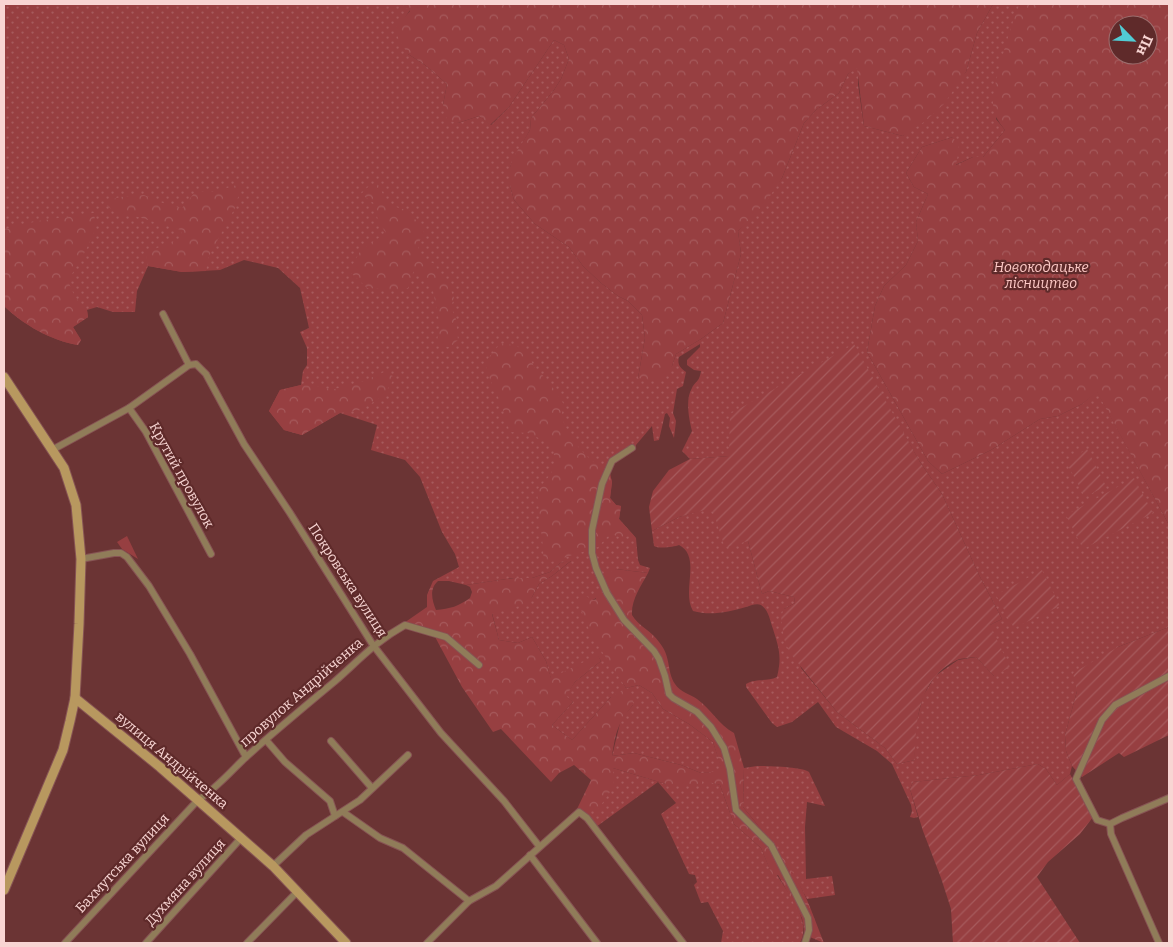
<svg xmlns="http://www.w3.org/2000/svg" width="1173" height="947" font-family="Bitter,serif">
<style>
.grass{fill:url(#grass-dots)}
.forest{fill:url(#forest-crowns);fill-rule:evenodd}
.park{fill:#973f41}
.garden{fill:url(#garden-furrows)}
.lines{fill:none;stroke-linecap:round;stroke-linejoin:round}
.street-casing{stroke:#875454;stroke-width:8}
.secondary-casing{stroke:#875454;stroke-width:11}
.street{stroke:#907c59;stroke-width:6}
.secondary{stroke:#b8985f;stroke-width:9}
.labels{text-anchor:middle;stroke-width:4.5;stroke-linejoin:round;paint-order:stroke}
.park-label{font-size:14px;font-style:italic;fill:#fec9c6;stroke:#5f2a2a}
.street-label{font-size:14px;fill:#f8d5d3;stroke:#5f2a2a}
</style>
<defs>
<pattern id="grass-dots" width="8" height="8" patternUnits="userSpaceOnUse" patternTransform="scale(1.25)"><rect width="8" height="8" fill="#973f41"/><path d="M2 2h.1M6 6h.1" fill="none" stroke="#a65a5c" stroke-width="1.8" stroke-linecap="round"/></pattern>
<pattern id="forest-crowns" width="20" height="18" patternUnits="userSpaceOnUse" patternTransform="scale(1.25)"><rect width="20" height="18" fill="#973f41"/><path d="M2 6a3 3 0 1 1 6 0M12 15a3 3 0 1 1 6 0" fill="none" stroke="#a65a5c"/></pattern>
<pattern id="garden-furrows" width="10" height="10" patternUnits="userSpaceOnUse" patternTransform="scale(1.25)"><rect width="10" height="10" fill="#973f41"/><path d="M-1 1l2-2M0 10L10 0M9 11l2-2" fill="none" stroke="#a65a5c"/></pattern>
</defs>
<rect width="100%" height="100%" fill="#6b3434"/>
<g class="grass">
<path d="M4,4H402L410,10L404,19L408,54L425,65L447,84L443,105L458,123L479,116L491,125L509,107L554,40L564,45L569,59L561,79L554,90L531,118L530,130L514,158L510,167V186L514,200L535,224L569,247L583,266L601,283L618,296L628,301L642,315L645,338L638,378L672,366L676,354L701,339L723,323L741,254L738,231L782,178L804,123L816,110L839,93L848,74L858,66V84L864,126L903,136L966,72L977,33L993,4H1020L1008,42L996,119L1005,130L983,157H973L955,165L953,137L922,147L906,173L914,187L928,194L916,222L918,241L906,265L884,286L875,306L867,352L928,461L942,474L991,450L1040,419L1058,416L1082,404L1097,391L1169,525V627L1118,647L1077,691L1065,735L1066,751L1072,766L1070,774L1057,785L1046,769L1038,764L979,775L913,782L910,789L918,817L914,818L910,817L912,811L911,805L892,764L877,751L836,727L818,702L792,722L777,727L772,723L746,687V684C755,678 767,682 777,677C782,657 779,648 773,629C770,621 769,610 761,605C756,603 750,606 746,607C728,612 711,616 693,611C681,591 702,557 679,545C674,547 659,549 654,546L652,531L679,517L712,507L748,541L762,594L769,591L794,597L795,603L784,609L801,668L837,712L885,748L897,764L915,760V728L923,696L935,676L958,660L976,657L994,676L990,625L1002,619L979,575L942,494L920,462L898,424L729,456L690,459L682,451L692,431C689,419 685,399 692,388C696,380 699,383 701,371L694,370L687,365V360L700,347V344L679,357C677,364 680,368 686,372L683,386L677,389L673,413L676,421L674,438L669,426L670,418L667,413L665,414L659,440L654,441L652,426L636,445L635,450L629,451L614,462L609,470L612,482L610,498L616,505L621,506L619,519L636,538L638,560L640,565L650,568L648,573L616,569C610,582 605,593 593,600L616,671L626,688L639,685L652,693L663,709L689,724L713,742L723,772L701,773L681,765L634,753L612,756L621,719L633,705L611,697L572,740L552,725L573,702L565,696L575,682L601,661L598,656L551,679L546,661L532,637L518,643L499,640L492,613L532,597L539,584L552,576L571,561L560,563L550,572L532,578H513L466,585L449,581H433L459,567L455,554L442,532L420,477L405,460L371,450L377,425L340,413L302,435L284,430L269,411L280,390L301,385L303,371L307,365V348L300,332L309,328L300,288L278,268L244,260L220,270L182,272L148,266L137,291L135,312H113L97,307L87,310L88,317L73,327L81,340L78,345C50,340 24,325 4,306Z"/>
<path d="M757,766C767,766 803,767 809,772L825,806L807,802L805,827L806,879L832,876L835,895L807,899C789,865 768,837 743,807L744,768Z"/>
<path d="M613,768L666,784L702,783V779L720,785L734,824L761,848L772,874L777,875C789,895 812,921 800,943H721L723,931L708,902L701,903L694,885L697,882L695,875L689,874L661,814L676,803L658,782L596,827L581,811Z"/>
</g>
<g class="forest">
<path d="M402,4H993L977,33L966,72L944,104L924,122L903,136L864,126L857,68L848,74L839,93L816,110L804,123L782,178L766,202L738,231L741,254L723,323L701,339L676,354L672,366L658,382L638,378L645,338L642,315L628,301L618,296L601,283L583,266L569,247L535,224L514,200L510,186V167L513,158L530,130L531,118L554,90L561,79L569,59L564,45L554,40L509,107L490,125L479,116L458,123L447,120L443,105L447,84L425,65L408,54L399,40L395,28L410,11Z"/>
<path d="M1020,4H1169V525L1097,392L1082,404L1058,416L1040,419L991,450L942,474L928,461L867,352L875,306L884,286L906,265L918,241L916,222L928,194L914,187L906,173L922,147L953,137L959,148L956,165L973,157H983L1005,130C998,121 993,115 993,102C992,88 1013,17 1020,4ZM1118,25H1148V55H1118Z"/>
<path d="M377,183C387,201 387,207 409,210L425,234L420,240L418,250L425,259L434,264L448,284L454,298L451,307L456,319L458,340L450,347L436,346L440,325L433,291L421,278L415,267L408,288L394,290L367,288L349,271L361,250L386,233L378,221L375,204L361,194L368,187Z"/>
<path d="M241,184L236,206L209,256L206,271L182,272L148,266L146,257L152,250L182,238L181,230L138,217L115,213L104,202L120,197L144,195L170,206L182,208L196,191L211,192Z"/>
<path d="M94,213L96,228L86,250L68,281L75,297L87,310L88,317L73,327L81,340L78,345C50,340 24,325 4,306V229L38,221Z"/>
<path d="M500,344L515,345L527,352L535,369L547,379L563,403C563,406 562,411 562,415C564,434 591,466 609,470L612,482L610,498L616,505L621,506L619,519L636,538L632,535L622,538L614,535H609L598,547L544,564C543,539 539,515 537,490C554,471 556,471 553,445L528,433L510,432L500,401L488,375L485,362Z"/>
<path d="M384,372L395,377L384,395L361,410L340,413L302,435L284,430L269,411L280,390L301,385L317,386L331,390L364,381Z"/>
<path d="M572,560L552,576L539,584L532,597L522,605L492,614L499,640L518,643L532,637L546,661L551,678L598,655L601,661L575,682L566,696L573,702L552,725L572,740L611,697L626,688C608,659 585,632 578,598L584,595L593,600L596,599L595,591L600,593L607,589L603,576L616,569L648,573C641,586 631,600 632,615C638,626 652,631 659,642C672,658 666,670 675,684C680,692 690,694 697,699C712,710 718,724 734,733L744,768L743,807C767,836 792,865 807,900C813,914 818,928 824,943L805,935L802,918L778,875H772L761,848L734,824L720,785L702,780V784H666L613,768L614,786L597,811H581L577,809L591,780L574,765L559,773L551,782L501,729L493,732L462,687L434,635L404,623L427,607V595L433,581H438C429,589 432,600 436,610C450,609 459,606 470,598L472,592L470,587L466,585L514,578H532L550,572L560,563ZM639,685L652,693L663,709L689,724L713,742L722,771L701,773L681,765L634,753L612,756C616,732 617,724 633,705V695L626,688Z"/>
</g>
<path class="park" d="M127,536L138,559L122,549L117,542Z"/>
<g class="garden">
<path d="M854,344L920,462L942,494L979,575L1002,619L990,625L1010,667L994,676L976,657C970,658 962,658 957,660C918,678 915,723 915,760L897,764L885,748L837,712L790,653L784,639L781,616L784,609L795,603L794,597L769,591L762,594L748,541L725,548L712,508L679,517L652,531L649,507L653,491L669,470L690,459L729,456L730,414Z"/>
<path d="M1087,449L1106,486L1085,497L1066,462Z"/>
<path d="M1134,478L1153,513L1083,549L1066,515Z"/>
<path d="M1042,570L1060,606L1014,628L996,595Z"/>
<path d="M1169,627V735L1124,757L1119,753L1082,777L1072,766L1066,751L1065,735L1077,691L1073,673L1118,647Z"/>
<path d="M1038,764L1046,769L1057,785L1070,774L1093,817L1080,834L1048,862L1037,877L1080,943H953L951,909L941,878L923,831L910,789L913,782L979,775Z"/>
</g>
<g class="lines">
<defs>
<g id="street">
<path d="M163,314L189,365L196,364L206,374L244,444L290,513L373,645L441,733L504,801L539,846"/>
<path d="M129,408L146,432L211,554"/>
<path d="M632,448L612,461L602,484L592,530V553L596,568L607,593L624,620L654,651L659,659L665,676L669,694L673,698L697,712L711,727L724,748L730,769L736,810L771,845L808,918L809,930L805,943"/>
<path d="M52,450L129,408L189,365"/>
<path d="M81,559L114,553H121L127,557L149,586L190,654L246,757"/>
<path d="M266,740L285,762L330,801L335,816"/>
<path d="M331,741L372,788"/>
<path d="M343,812L380,838L403,848L469,901"/>
<path d="M1110,824L1122,818L1169,798"/>
<path d="M530,855L597,943"/>
<path d="M273,866L306,835L360,800L408,755"/>
<path d="M65,943L198,800C217,788 230,772 246,757C275,731 304,707 334,682C358,661 376,641 405,625L446,637L479,665"/>
<path d="M146,943L242,837"/>
<path d="M247,943L298,891"/>
<path d="M427,943L469,901L496,886L579,812L587,818L683,943"/>
<path d="M1159,943L1111,834L1110,824L1097,820L1076,779L1102,720L1115,705L1169,676"/>
</g>
<g id="secondary">
<path d="M4,377L64,468L76,505L81,559L79,624L75,698L70,721L63,750L4,890"/>
<path d="M75,698L160,767L273,866L346,943"/>
</g>
</defs>
<use href="#street" class="street-casing"/>
<use href="#secondary" class="secondary-casing"/>
<use href="#street" class="street"/>
<use href="#secondary" class="secondary"/>
</g>
<g class="labels">
<g class="park-label">
<text x="1041" y="272">Новокодацьке<tspan x="1041" dy="16">лісництво</tspan></text>
</g>
<g class="street-label">
<text transform="translate(182 475) rotate(61)" y="5">Крутий провулок</text>
<text transform="translate(348 580) rotate(57)" y="5">Покровська вулиця</text>
<text transform="translate(301 692) rotate(-41)" y="5">провулок Андрійченка</text>
<text transform="translate(172 760) rotate(40)" y="5">вулиця Андрійченка</text>
<text transform="translate(122 863) rotate(-47)" y="5">Бахмутська вулиця</text>
<text transform="translate(185 882) rotate(-48)" y="5">Духмяна вулиця</text>
</g>
</g>
<rect width="1173" height="947" fill="none" stroke="#f8d5d3" stroke-width="10"/>
<g transform="translate(1133 40) rotate(114)"><circle r="24" fill="#5f2a2a" stroke="#9c6e6e"/>
<path d="M0-4L9 19L0 12L-9 19Z" fill="#51ccd4"/>
<text y="-8" font-size="14" font-weight="bold" text-anchor="middle" fill="#f8d5d3">Пн</text>
</g>
</svg>
